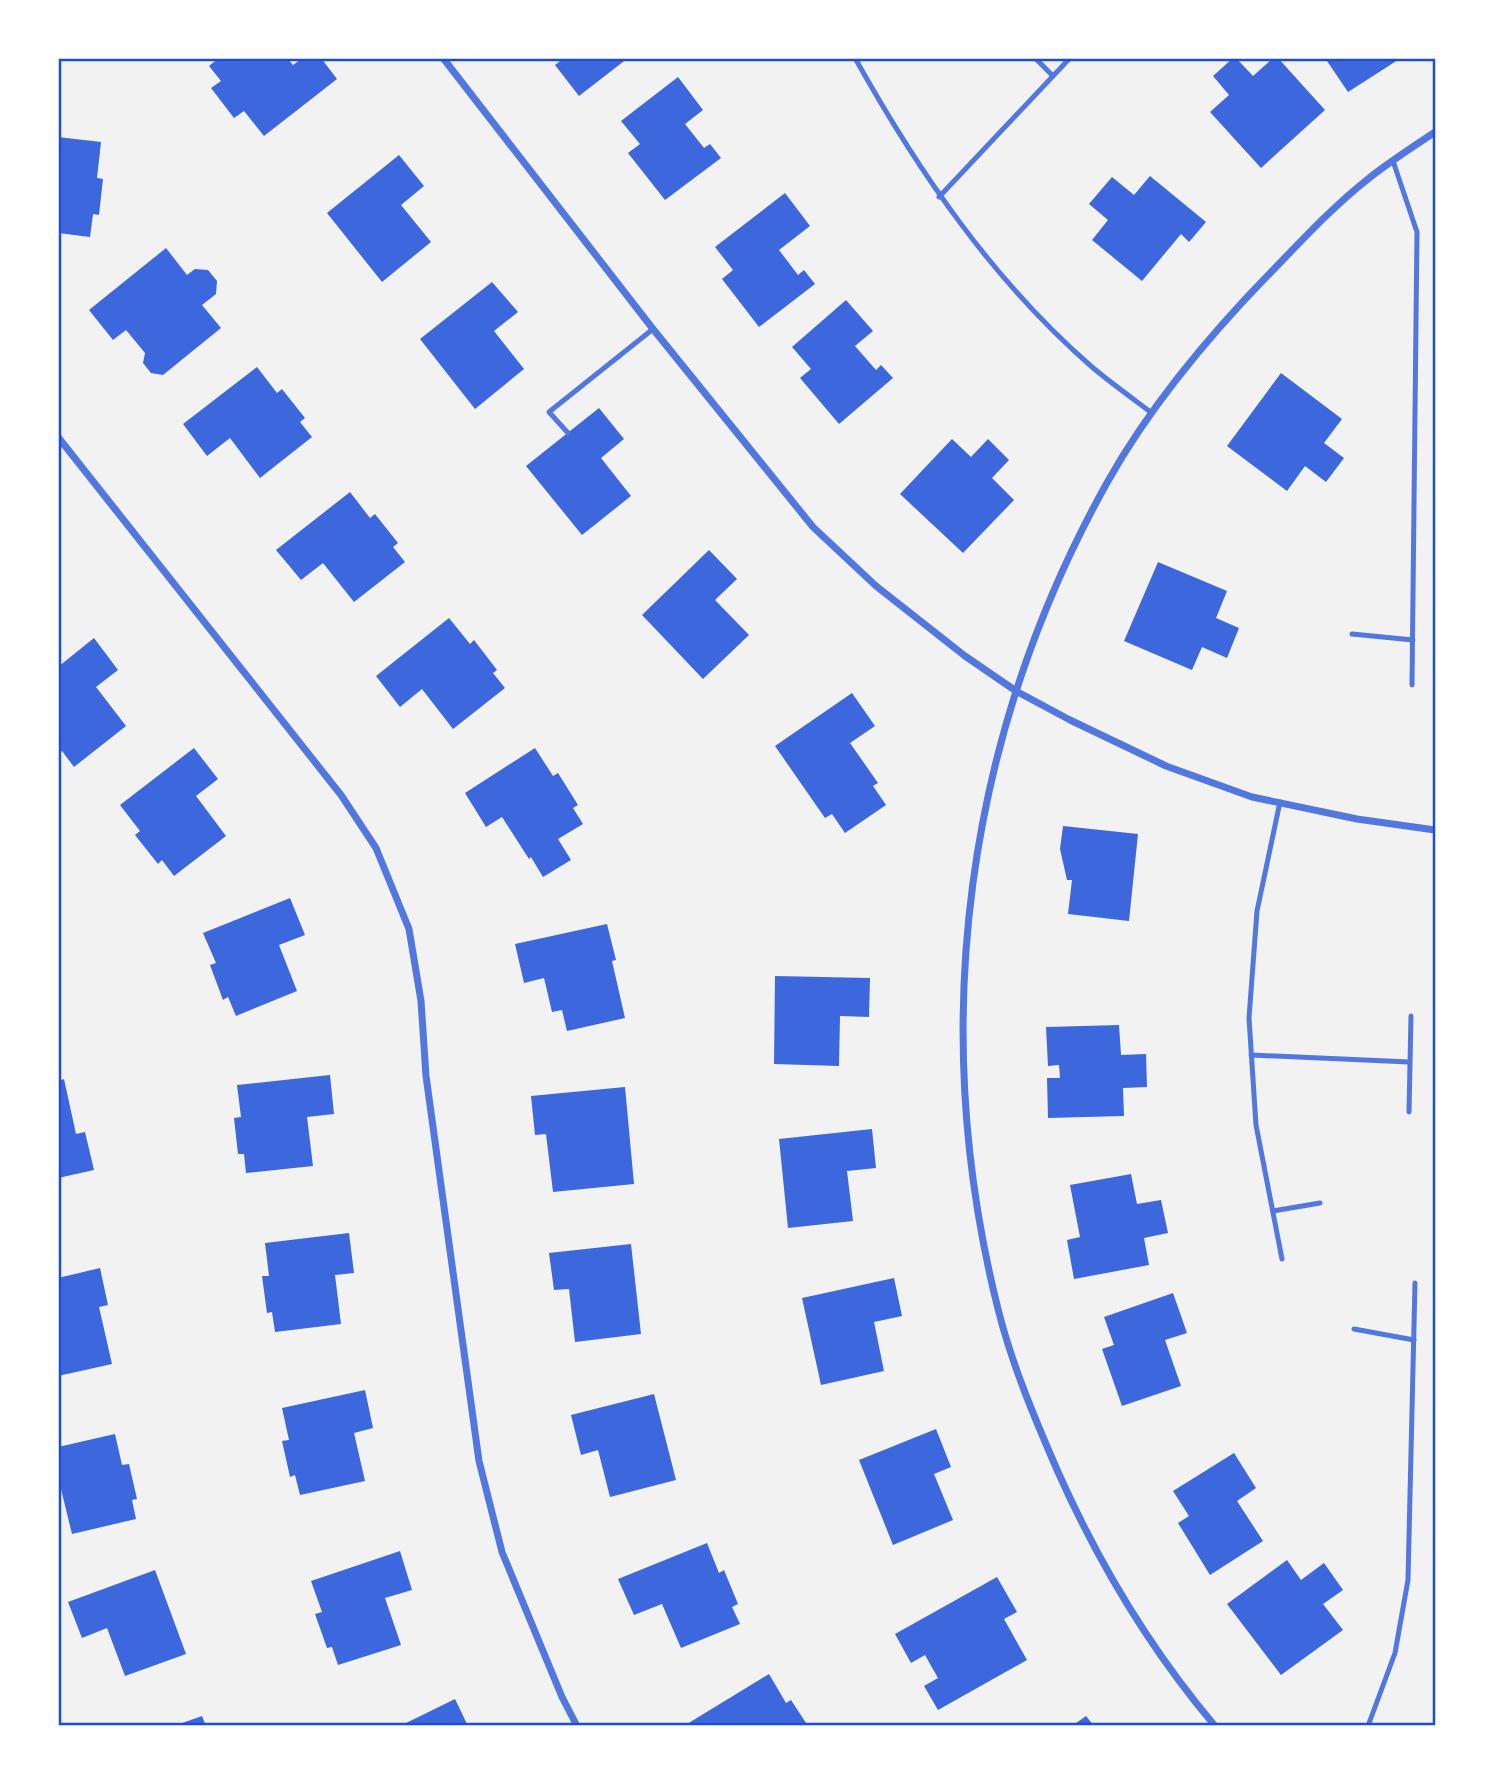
<svg xmlns="http://www.w3.org/2000/svg" width="1493" height="1784" font-family="'Noto Sans',sans-serif">
<style>
.building{fill:#3d67dc}
.lines{fill:none;stroke-linecap:round;stroke-linejoin:round}
.service{stroke:#5277de;stroke-width:5}
.minor{stroke:#5277de;stroke-width:7}
.neatline{fill:none;stroke:#1d4ed8;stroke-width:2.5}
</style>
<rect width="100%" height="100%" fill="#f2f2f2"/>
<g class="building">
<path d="M219,58H287L293,65L303,58H321L337,79L264,136L244,111L234,118L211,88L221,81L209,66Z"/>
<path d="M564,58H628L579,96L555,65Z"/>
<path d="M1233,58H1236L1253,76L1273,58H1278L1325,110L1261,168L1210,112L1229,95L1213,76Z"/>
<path d="M1325,58H1401L1348,92Z"/>
<path d="M678,77L703,110L685,124L704,148L710,144L721,158L665,200L628,153L640,144L621,121Z"/>
<path d="M58,137L101,142L97,178L103,179L99,215L93,214L90,237L58,233Z"/>
<path d="M399,155L424,186L401,205L431,242L382,282L327,213Z"/>
<path d="M1150,176L1206,222L1189,242L1181,234L1142,281L1092,240L1108,220L1089,204L1112,177L1134,195Z"/>
<path d="M785,193L810,226L779,250L798,275L804,270L815,284L759,327L722,279L733,270L715,247Z"/>
<path d="M166,248L187,275L195,269L208,270L217,281L216,294L202,305L221,328L163,375L151,373L143,363L145,353L126,330L113,340L89,310Z"/>
<path d="M492,282L518,312L494,331L524,369L475,409L420,339Z"/>
<path d="M846,300L873,331L855,346L876,370L881,365L893,378L839,424L800,378L811,369L792,347Z"/>
<path d="M257,367L277,393L282,389L305,418L300,422L312,437L260,478L230,438L207,456L183,424Z"/>
<path d="M1281,373L1342,419L1324,443L1344,458L1326,482L1305,466L1287,491L1227,446Z"/>
<path d="M599,408L624,439L601,458L631,496L582,535L526,466Z"/>
<path d="M952,439L971,457L988,439L1009,460L992,478L1014,500L963,553L900,494Z"/>
<path d="M350,492L370,518L375,514L398,543L393,547L405,562L354,602L323,563L301,580L276,550Z"/>
<path d="M709,550L737,579L715,600L749,635L703,679L642,615Z"/>
<path d="M1158,562L1227,591L1216,618L1239,628L1227,658L1202,647L1192,670L1124,641Z"/>
<path d="M449,618L470,644L474,640L497,670L493,673L505,688L453,729L422,689L400,707L376,676Z"/>
<path d="M94,638L118,670L96,687L126,726L74,767L62,751L58,754V667Z"/>
<path d="M852,693L875,726L850,743L878,783L873,786L886,805L845,833L832,814L825,818L775,746Z"/>
<path d="M194,748L218,779L196,796L226,836L174,876L162,860L158,864L135,835L140,831L120,805Z"/>
<path d="M535,748L553,776L558,773L578,805L573,808L583,824L558,839L571,860L543,877L531,857L529,859L502,817L486,827L465,793Z"/>
<path d="M1063,826L1138,834L1129,921L1068,914L1072,880H1067L1060,849Z"/>
<path d="M290,898L305,935L279,945L297,991L236,1016L228,997L223,1000L210,965L216,963L203,933Z"/>
<path d="M607,924L616,960L612,961L625,1018L567,1031L562,1010L552,1012L544,978L524,983L515,944Z"/>
<path d="M775,976L870,978L869,1017L840,1016L839,1066L774,1064Z"/>
<path d="M1119,1025L1121,1055L1146,1054L1147,1087L1123,1088L1124,1116L1048,1118L1047,1078H1060L1059,1065L1048,1066L1046,1027Z"/>
<path d="M58,1073L61,1080L64,1079L76,1134L85,1132L94,1170L58,1178Z"/>
<path d="M330,1075L334,1114L307,1117L313,1166L246,1173L244,1154H238L234,1118L241,1117L237,1085Z"/>
<path d="M625,1087L634,1184L553,1192L546,1134L535,1135L531,1096Z"/>
<path d="M872,1129L876,1168L847,1171L853,1221L788,1228L779,1139Z"/>
<path d="M1131,1174L1137,1204L1161,1200L1168,1233L1144,1238L1149,1265L1074,1279L1067,1240L1080,1237L1070,1185Z"/>
<path d="M349,1233L354,1273L335,1275L341,1324L275,1332L272,1312L267,1313L262,1276H269L265,1243Z"/>
<path d="M631,1244L641,1334L575,1342L569,1289L554,1290L549,1253Z"/>
<path d="M100,1268L108,1305L99,1307L112,1364L58,1376V1278Z"/>
<path d="M894,1278L902,1316L874,1322L884,1371L821,1385L802,1298Z"/>
<path d="M1173,1293L1187,1333L1165,1340L1181,1386L1122,1406L1102,1349L1114,1345L1104,1317Z"/>
<path d="M365,1390L373,1428L354,1433L365,1481L300,1495L295,1475L290,1477L282,1441L289,1440L282,1408Z"/>
<path d="M654,1394L676,1480L610,1497L598,1450L581,1455L571,1415Z"/>
<path d="M936,1429L951,1467L934,1474L953,1520L893,1545L859,1460Z"/>
<path d="M115,1434L122,1465L129,1464L137,1499L132,1500L136,1519L72,1534L60,1485H58V1447Z"/>
<path d="M1234,1453L1256,1488L1237,1501L1263,1541L1210,1575L1178,1523L1189,1516L1173,1491Z"/>
<path d="M707,1543L719,1573L724,1570L738,1604L732,1607L740,1624L681,1648L662,1604L634,1615L618,1579Z"/>
<path d="M400,1551L412,1590L385,1598L401,1645L338,1665L332,1647L327,1648L315,1614L322,1612L311,1581Z"/>
<path d="M1287,1560L1301,1580L1324,1563L1343,1590L1323,1604L1343,1630L1281,1675L1227,1604Z"/>
<path d="M155,1570L186,1654L125,1676L107,1628L82,1638L68,1602Z"/>
<path d="M997,1577L1017,1612L1004,1619L1027,1660L938,1710L924,1686L938,1678L925,1655L911,1663L895,1634Z"/>
<path d="M769,1674L786,1703L791,1700L808,1726H689L687,1724Z"/>
<path d="M455,1699L468,1726H400Z"/>
<path d="M202,1716L206,1726H174Z"/>
<path d="M1086,1716L1094,1726H1072Z"/>
</g>
<g class="lines">
<g class="service">
<path d="M855,58C918,171 993,281 1092,367C1111,383 1132,398 1152,413"/>
<path d="M1035,58L1053,76"/>
<path d="M1393,161L1417,232L1412,685"/>
<path d="M939,197L1070,58"/>
<path d="M568,433L549,412L653,329"/>
<path d="M1352,634L1413,640"/>
<path d="M1280,802L1257,911L1249,1018L1256,1125L1282,1259"/>
<path d="M1251,1055L1409,1062"/>
<path d="M1409,1112L1411,1016"/>
<path d="M1273,1211L1320,1203"/>
<path d="M1354,1329L1414,1340"/>
<path d="M1368,1726L1395,1653L1408,1580L1415,1283"/>
</g>
<g class="minor">
<path d="M443,58L653,329L813,527L876,586L965,656L1016,691L1070,720L1166,766L1252,797L1357,819L1435,830"/>
<path d="M58,437L341,795L376,848L409,929L421,1001L426,1076L479,1461L502,1552L562,1697L577,1726"/>
<path d="M1215,1726C1150,1649 1099,1564 1058,1472C1035,1419 1012,1365 998,1309C927,1026 965,736 1108,481C1152,403 1213,331 1276,267C1306,236 1335,205 1368,179C1389,162 1413,147 1435,132"/>
</g>
</g>
<rect width="1493" height="1784" fill="none" stroke="#ffffff" stroke-width="119"/>
<rect x="60" y="60" width="1374" height="1664" class="neatline"/>
</svg>
